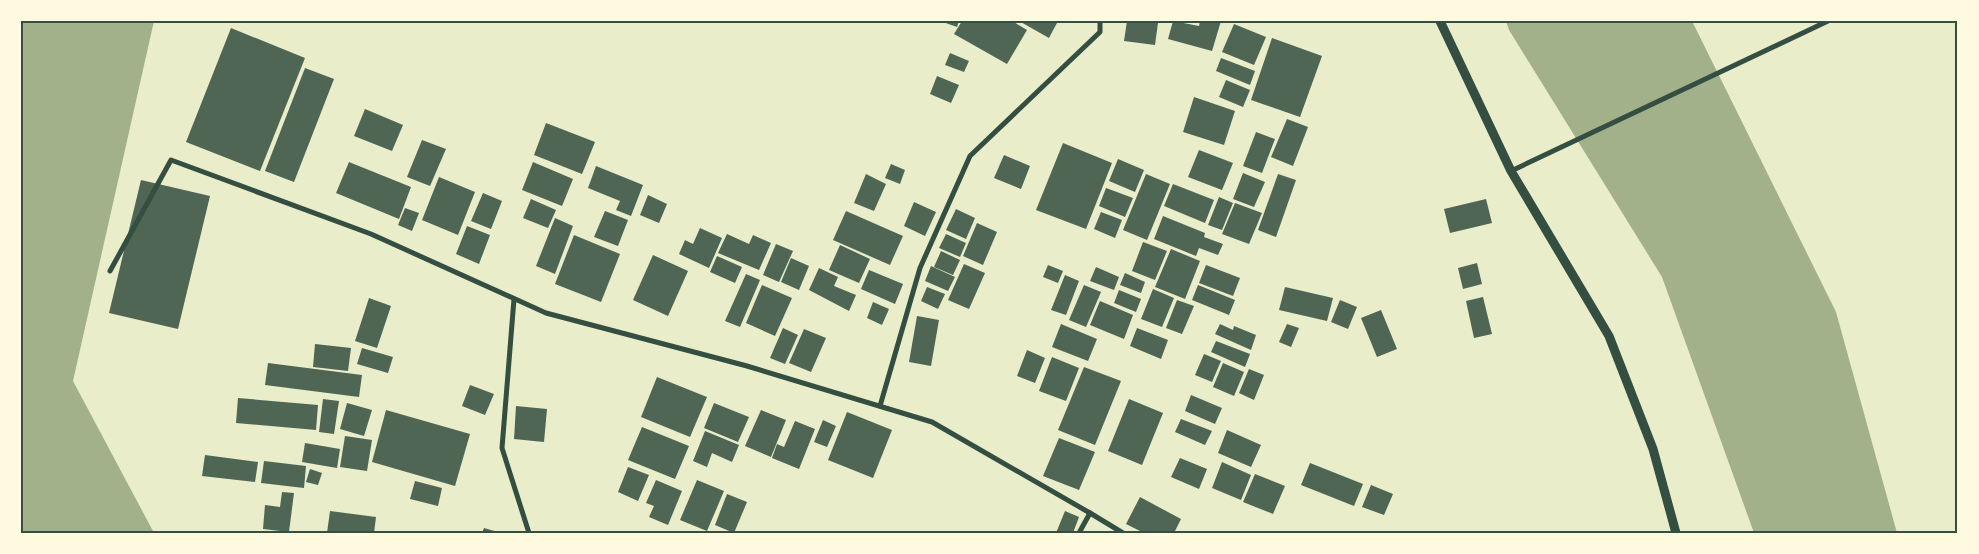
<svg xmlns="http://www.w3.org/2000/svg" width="1979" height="554" font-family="'Archivo Narrow',sans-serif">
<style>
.water{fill:#a3b18a}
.building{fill:#4f6655}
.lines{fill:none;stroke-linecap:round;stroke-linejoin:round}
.minor{stroke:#344e41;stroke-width:5}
.tertiary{stroke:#344e41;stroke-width:9}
.neatline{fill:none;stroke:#344e41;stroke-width:2}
</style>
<rect width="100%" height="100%" fill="#e9edc9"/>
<g class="water">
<path d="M21,21H154L73,381L154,533H21Z"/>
<path d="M1506,21H1692L1836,312L1897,533H1754L1662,277L1509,30Z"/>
</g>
<g class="building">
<path d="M940,21H959L957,27Z"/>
<path d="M962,21H1012L1027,30L1007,64L954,34Z"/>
<path d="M1019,21H1058L1049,38Z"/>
<path d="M1127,21L1158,23L1155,45L1124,41Z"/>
<path d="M1173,21L1199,26L1200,21H1221L1212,51L1168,39Z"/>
<path d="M1234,24L1266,37L1254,65L1222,52Z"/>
<path d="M231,28L305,58L260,171L186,142Z"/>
<path d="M1272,38L1322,56L1300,117L1251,100Z"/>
<path d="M950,53L969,61L964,72L945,65Z"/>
<path d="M1221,58L1255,71L1250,85L1216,71Z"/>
<path d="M305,68L334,79L294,182L265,171Z"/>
<path d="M937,76L959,85L951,103L930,94Z"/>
<path d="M1226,80L1250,90L1243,107L1219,97Z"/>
<path d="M1194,97L1235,111L1224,145L1183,132Z"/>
<path d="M365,109L403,125L392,151L354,136Z"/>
<path d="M1287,119L1308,127L1293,166L1271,157Z"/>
<path d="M546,123L595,142L582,174L534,155Z"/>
<path d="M1256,132L1275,139L1262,173L1243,166Z"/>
<path d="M422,140L446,149L430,186L407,177Z"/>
<path d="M1063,143L1112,163L1086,229L1036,210Z"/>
<path d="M1199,150L1233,163L1222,190L1188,177Z"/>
<path d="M1004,155L1030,166L1021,189L994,178Z"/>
<path d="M1118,159L1144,170L1135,192L1109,181Z"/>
<path d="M349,162L411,187L399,219L336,193Z"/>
<path d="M533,162L573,179L562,206L522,190Z"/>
<path d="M891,164L905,170L900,184L885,178Z"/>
<path d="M596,166L643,185L631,216L616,210L620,201L588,188Z"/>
<path d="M1243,173L1265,182L1254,207L1233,199Z"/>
<path d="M866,174L886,184L874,211L854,203Z"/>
<path d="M1146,174L1170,184L1147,240L1123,230Z"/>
<path d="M1278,174L1296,180L1276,237L1258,230Z"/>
<path d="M439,177L475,192L458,235L422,220Z"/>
<path d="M141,180L210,196L178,329L109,313Z"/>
<path d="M1173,184L1214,200L1205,223L1164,206Z"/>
<path d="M1106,188L1133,198L1125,217L1099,206Z"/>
<path d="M483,193L502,201L491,229L471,221Z"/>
<path d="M648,195L667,204L659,223L640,215Z"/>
<path d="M1219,197L1233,203L1222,230L1208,225Z"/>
<path d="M531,199L556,210L548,228L523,218Z"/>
<path d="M1486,199L1492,223L1450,233L1444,209Z"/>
<path d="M914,202L936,212L925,236L904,226Z"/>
<path d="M1235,203L1262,213L1249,244L1222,234Z"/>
<path d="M405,208L419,213L412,231L398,225Z"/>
<path d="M956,209L975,218L966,239L946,230Z"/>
<path d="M605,211L628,220L618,246L594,237Z"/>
<path d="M846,211L903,236L890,265L833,240Z"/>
<path d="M1101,212L1122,220L1115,238L1094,229Z"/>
<path d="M1163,216L1205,233L1204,237L1223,244L1218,255L1199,248L1196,256L1154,239Z"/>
<path d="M555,218L573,226L555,274L536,266Z"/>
<path d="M977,223L997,232L983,265L963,256Z"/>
<path d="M467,226L490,235L479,264L456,254Z"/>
<path d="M700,228L722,238L709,268L679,254L685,240L693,244Z"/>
<path d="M727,234L749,244L753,235L771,243L759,270L718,253Z"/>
<path d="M946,234L966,243L960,257L939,248Z"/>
<path d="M574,235L620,254L601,302L555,284Z"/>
<path d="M1143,242L1167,251L1155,280L1132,271Z"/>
<path d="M776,244L793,251L779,282L763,275Z"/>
<path d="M840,245L870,259L859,283L829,270Z"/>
<path d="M1171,249L1200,261L1185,299L1155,287Z"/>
<path d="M941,251L960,260L953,275L934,267Z"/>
<path d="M653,255L688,271L668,316L633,300Z"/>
<path d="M717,256L742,267L735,283L710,272Z"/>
<path d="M791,258L809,266L799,290L781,282Z"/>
<path d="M1477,263L1482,284L1463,289L1458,268Z"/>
<path d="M964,264L985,273L969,309L948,300Z"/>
<path d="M1048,265L1063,271L1058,283L1043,277Z"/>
<path d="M1206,265L1240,278L1233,296L1199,283Z"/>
<path d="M931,266L955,277L948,291L925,281Z"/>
<path d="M1096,267L1119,277L1114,290L1090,281Z"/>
<path d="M819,268L838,277L834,286L856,295L849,311L809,290Z"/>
<path d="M869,270L903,284L895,304L861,289Z"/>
<path d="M1125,273L1145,282L1141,293L1120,285Z"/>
<path d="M746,274L760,280L740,327L725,321Z"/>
<path d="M1065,275L1079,281L1066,315L1051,310Z"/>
<path d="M762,285L792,298L775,336L746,323Z"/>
<path d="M1084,285L1101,292L1086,327L1069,320Z"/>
<path d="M1198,285L1235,300L1229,315L1192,300Z"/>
<path d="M927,287L945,294L938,309L921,301Z"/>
<path d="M1285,287L1333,298L1327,321L1279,310Z"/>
<path d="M1153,289L1174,298L1162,327L1141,319Z"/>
<path d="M1119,290L1141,299L1136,312L1114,303Z"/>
<path d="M1483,297L1492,334L1474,338L1466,301Z"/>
<path d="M369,298L391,306L377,348L355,341Z"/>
<path d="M1177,300L1194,306L1182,334L1166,328Z"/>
<path d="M1340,300L1357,307L1348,329L1331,322Z"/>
<path d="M1100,301L1133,315L1124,339L1090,325Z"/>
<path d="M873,302L889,309L882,325L867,318Z"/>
<path d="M1381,310L1397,349L1377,357L1361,318Z"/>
<path d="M917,316L939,320L931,366L909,362Z"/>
<path d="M1061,324L1097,339L1088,361L1052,347Z"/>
<path d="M1220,324L1233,330L1234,326L1256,335L1251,350L1215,334Z"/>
<path d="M1287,324L1299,328L1291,347L1279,342Z"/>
<path d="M783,328L798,335L785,364L770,358Z"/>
<path d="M1137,328L1168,340L1161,359L1130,346Z"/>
<path d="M804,329L826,338L811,372L789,363Z"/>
<path d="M1216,341L1250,354L1245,367L1211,352Z"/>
<path d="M315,344L351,348L348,371L313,367Z"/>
<path d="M362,348L393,357L388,373L357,364Z"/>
<path d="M1027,350L1045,358L1035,383L1017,376Z"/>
<path d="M1204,354L1221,361L1212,382L1195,375Z"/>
<path d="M1052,357L1079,368L1066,401L1039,391Z"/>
<path d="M268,363L362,375L359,397L265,385Z"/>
<path d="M1223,363L1244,372L1234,396L1213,387Z"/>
<path d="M1084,367L1121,381L1095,445L1058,430Z"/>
<path d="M1249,369L1264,375L1254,400L1239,393Z"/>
<path d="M657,377L707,397L690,437L641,417Z"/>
<path d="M470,385L494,394L485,415L462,406Z"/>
<path d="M1191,395L1222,408L1215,424L1185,411Z"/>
<path d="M238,398L318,405L316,430L236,423Z"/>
<path d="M323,399L339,401L334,434L319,432Z"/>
<path d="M1129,399L1163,413L1142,465L1108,451Z"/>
<path d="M347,403L372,410L364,436L340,429Z"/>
<path d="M714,403L749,417L738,442L704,428Z"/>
<path d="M516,406L547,409L544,442L514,439Z"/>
<path d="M386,410L470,434L455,486L372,462Z"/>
<path d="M761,410L786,420L771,457L745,446Z"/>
<path d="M847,412L892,430L873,478L828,460Z"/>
<path d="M1181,419L1212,431L1205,445L1175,432Z"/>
<path d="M823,420L836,426L827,447L814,442Z"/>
<path d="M795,421L815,429L799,469L772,458L777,444L784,447Z"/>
<path d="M642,427L689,446L675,479L628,460Z"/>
<path d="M1227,430L1261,445L1251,467L1218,453Z"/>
<path d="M705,431L739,445L732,462L712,453L707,467L693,461Z"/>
<path d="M345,436L372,440L367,471L340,467Z"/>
<path d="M1059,438L1095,452L1079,490L1043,476Z"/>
<path d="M305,443L340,449L337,468L302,462Z"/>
<path d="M205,455L258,462L255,482L202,476Z"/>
<path d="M1180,458L1207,469L1199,489L1171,477Z"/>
<path d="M264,461L306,466L304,488L261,483Z"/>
<path d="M1222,462L1251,475L1241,500L1212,488Z"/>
<path d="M1310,463L1363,484L1354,506L1301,485Z"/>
<path d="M628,467L649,475L638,501L618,492Z"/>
<path d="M310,469L322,473L318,485L306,482Z"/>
<path d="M1255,474L1285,486L1273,514L1243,502Z"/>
<path d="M656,480L682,491L668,525L649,517L654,506L646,503Z"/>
<path d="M697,480L724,491L707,531L680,520Z"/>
<path d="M415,481L442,488L438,506L410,499Z"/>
<path d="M1371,485L1393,494L1384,515L1362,507Z"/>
<path d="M282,492L294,493L289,532L263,529L265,505L280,507Z"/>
<path d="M727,494L747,502L734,533L715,525Z"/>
<path d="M1140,497L1181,519L1174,533H1144L1126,524Z"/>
<path d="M330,511L376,517L374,533H327Z"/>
<path d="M1065,511L1079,517L1073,533H1056Z"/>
<path d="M484,528L498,532V533H482Z"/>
</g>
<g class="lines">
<g class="minor">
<path d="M1511,171L1828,21"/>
<path d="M110,271L171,160L371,234L546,313L747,366L932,422L1090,513"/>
<path d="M514,299L502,448L529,533"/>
<path d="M880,406L920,268L970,156L1100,32V21"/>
<path d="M1079,533L1090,513L1123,533"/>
</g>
<path class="tertiary" d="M1440,21L1511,171L1609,336L1653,449L1676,533"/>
</g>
<rect width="1979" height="554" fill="none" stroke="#fefae0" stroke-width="45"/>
<rect x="22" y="22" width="1934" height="510" class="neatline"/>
</svg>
